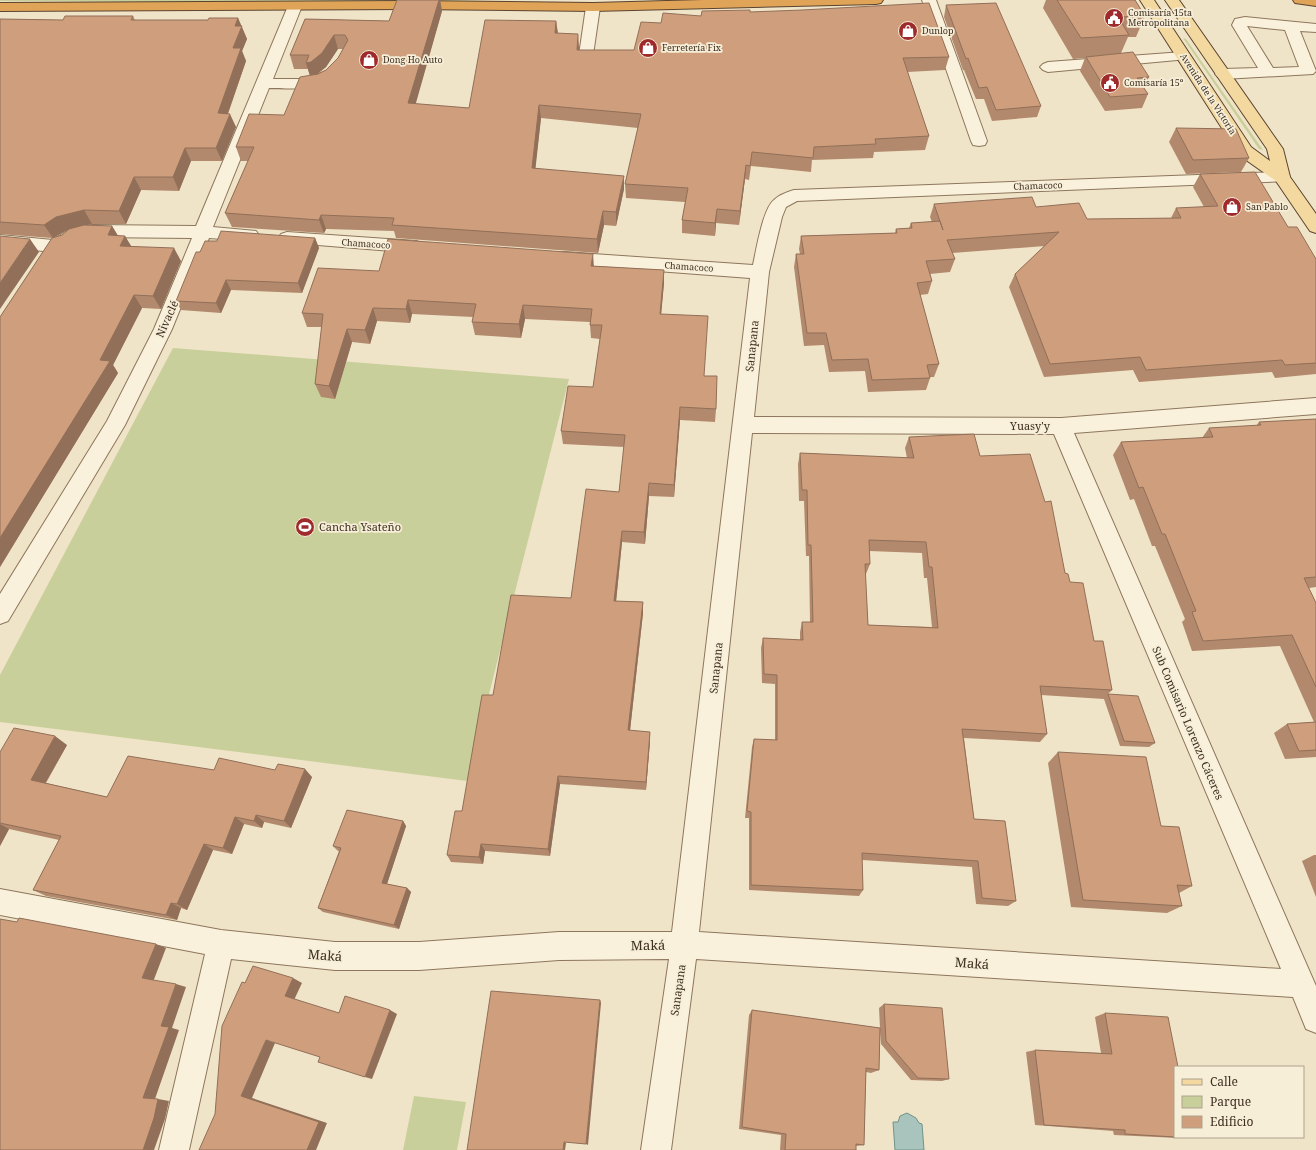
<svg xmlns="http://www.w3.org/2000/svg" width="1316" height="1150" font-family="'Noto Serif',serif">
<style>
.green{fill:#c9cf9b}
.water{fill:#a9c4bc;stroke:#6f938a}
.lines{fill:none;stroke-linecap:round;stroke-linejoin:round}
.minor-casing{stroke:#8d765c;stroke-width:2}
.major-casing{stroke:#5b4430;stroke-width:2}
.highway-casing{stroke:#5b4430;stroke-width:2}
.minor{fill:#faf1dc;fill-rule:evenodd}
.major{fill:#f3d9a0;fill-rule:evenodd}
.highway{fill:#e0a458;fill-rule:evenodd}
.wall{fill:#b2896c;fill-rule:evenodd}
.shaded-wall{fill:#916f58}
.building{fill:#cf9f7d;stroke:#916f58;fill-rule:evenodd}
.labels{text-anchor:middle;stroke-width:3.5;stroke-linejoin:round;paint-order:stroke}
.far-poi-label{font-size:9px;fill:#3d2e20;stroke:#f7eed8;text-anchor:start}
.far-street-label{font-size:9px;fill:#3d2e20;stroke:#f7eed8}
.street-label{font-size:11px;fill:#3d2e20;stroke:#f7eed8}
.poi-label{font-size:11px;fill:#3d2e20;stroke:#f7eed8;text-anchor:start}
.near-street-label{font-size:13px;fill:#3d2e20;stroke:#f7eed8}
</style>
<rect width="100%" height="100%" fill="#f0e4c8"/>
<g class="green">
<path d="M0,0H497L291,3L0,1Z"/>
<path d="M1183,38L1186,39L1263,150L1259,149Z"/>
<path d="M173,348L569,379L467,781L0,722V675Z"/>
<path d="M414,1096L466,1102L457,1150H403Z"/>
</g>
<path class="water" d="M907,1113L916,1118L919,1123L922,1124L924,1150H895L893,1122H898L900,1116Z"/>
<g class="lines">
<defs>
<g id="minor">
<path d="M922,0H936L987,141L985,145L979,146L973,145L971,141Z"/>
<path d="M295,2L300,3L302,6L273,79H304L326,73L331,75L334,78C324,92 285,88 269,88L213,227L256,231L259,235L256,239L250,241L209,238L172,329L125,425L8,621L0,624V594L107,421L154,329L192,238L92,237L77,241L69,247L54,252L0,247V235L53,240L65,232L92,225L196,226L288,6L290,3Z"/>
<path d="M593,3L598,4L600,7L593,55L591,58H581L579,55L586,7L588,4Z"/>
<path d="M1245,17L1316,24V32L1300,31L1316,71L1313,74L1223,79L1218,77L1215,74L1218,71L1223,69L1258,68L1232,25L1235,19ZM1247,26L1285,30L1299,67L1273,68Z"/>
<path d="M1183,52L1188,53L1190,56L1188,59L1048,72L1043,70L1040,67L1043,64L1048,62Z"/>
<path d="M1282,172L1288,173L1290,177L1288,181L797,201L786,207L782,217L769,272L754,417L1061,418L1316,398V414L1074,433L1316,986V1033L1306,1029L1293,997L696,959L671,1150H641L669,959L559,960L419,970H335L231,959L189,1150H159L205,954L0,915V889L221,930L335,942H419L559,932H672L750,278L564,264L558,262L555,258L558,254L564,252L753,265C756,251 763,208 774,200C779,195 787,192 794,190ZM752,433L1054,434L1281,969L699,932Z"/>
<path d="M287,232L416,241L422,243L425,247L422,251L416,253L281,242L278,238L281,234Z"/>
</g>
<path id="major" d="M1140,0H1154L1251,147L1270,161L1267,149L1165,0H1179L1283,149L1290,177L1316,214V233L1310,231L1276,181L1239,155Z"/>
<g id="highway">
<path d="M703,0H883L881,3L876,4L593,11L409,9L0,11V3L409,1L593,3Z"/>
<path d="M1293,0H1316V6L1295,3Z"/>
</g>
</defs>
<use href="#minor" class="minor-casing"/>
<use href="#major" class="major-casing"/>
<use href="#highway" class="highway-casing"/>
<use href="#minor" class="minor"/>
<use href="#major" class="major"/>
<use href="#highway" class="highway"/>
</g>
<g class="wall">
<path d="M397,0H440L442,11L415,104L469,108L556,21L558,33L579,47L578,50H634L661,23L701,16L750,12L949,57L945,70L907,72L929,136L925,150L874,152L873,158L812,160L811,172L751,166L749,180L745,179L739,225L716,223L715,236L682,233V220L685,202L626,198L625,184L638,128L541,118L535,168L624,189L616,226L604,225L598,253L396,238L394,231L326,229L324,233L232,227L225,213L248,161H241L236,147L284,115L310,75L308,69H294L290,55L305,19L389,21ZM338,49H343L338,58L326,70L318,73L326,67Z"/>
<path d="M1046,0H1135L1145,16L1136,37H1128L1121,53L1149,77L1144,88L1148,94L1142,108L1105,111L1080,71L1085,58L1073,59L1043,8Z"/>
<path d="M946,5L1041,106L1037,117L992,121L984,99H976L964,70H963L944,17Z"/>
<path d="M133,16L135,20H208L238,18L247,39L242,51L246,61L228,114L236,127L222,161H191L179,191L141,190L126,224H92L84,225L112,226L118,236H125L131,247L181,261L161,309L142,308L113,365L118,373L0,567V317L52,238L0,234V19L63,20ZM82,226L62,235L53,238L65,231Z"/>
<path d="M1176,128L1249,158L1241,172L1186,174L1169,142Z"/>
<path d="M1200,174L1288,227L1316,259V374L1275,378L1272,372L1139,382L1133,370L1044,377L1009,287L1015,274L1045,246L952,253L955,259L950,272L930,274L932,281L928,294L920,295L939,364L934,377H930V378L926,390L868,392L865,371L829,372L824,345L804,346L794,267L796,254H800L799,249L801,236L895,233L896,229L909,228L911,223L932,222L930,217L934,204L1036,207L1087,219L1171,218L1176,208L1204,207L1193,187Z"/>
<path d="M315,238L319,248L302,293L231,290L221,313L181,310L176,301L200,252L217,241Z"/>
<path d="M594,266L664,270V283L661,314L704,376L716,409L715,422L680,420L674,497L649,496L645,544L622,542L616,601L643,602V613L630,731L650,732V741L646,790L560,784L550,856L485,851L483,864L451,862L447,855L462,811L493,695L571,598L619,492L624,447L563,444L561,431L593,387L600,339L591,338L590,325V322L525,319L521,338L475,335L472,322L473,317L412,314L410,323L377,321L370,344L352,342L335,399L321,397L315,384L322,327H307L302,313L379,271Z"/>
<path d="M1316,419V587L1309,588L1316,603V757L1285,759L1274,733L1287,724L1314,722L1280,646L1192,651L1182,622L1185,619L1155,546H1152L1134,499L1130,500L1113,455L1121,442L1202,438L1209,428L1256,426L1259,422Z"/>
<path d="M909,437L980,456L1065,573L1094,641L1112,690L1108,694L1155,743L1149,747L1120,746L1104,699L1041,695L1047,734L1040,742L964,738L974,819L1016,901L1008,906L976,904L972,867L862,860L863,890L859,896L749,890V818H745L752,747L754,739L775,740V684L762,683L761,648L763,638L800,640V632L802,622H810L809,556H806L804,501H799L798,464L800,453L907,458L905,448ZM869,551L922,553L924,578H927L932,627L868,625L865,574H866L870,564Z"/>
<path d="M67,745L46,783L107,797L214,770L312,777L291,828L264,822L262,828L244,824L232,854L213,850L187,910L181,908L177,920L46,896L33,890L59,840L9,829L0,846V752Z"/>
<path d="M1058,752L1161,826L1192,886L1179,893L1182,906L1167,913L1071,907L1048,763Z"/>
<path d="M403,821L406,826L387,884L407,888L411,892L399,929L323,912L318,908L339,851H338L333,846Z"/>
<path d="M1314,855H1316V897L1302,861Z"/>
<path d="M884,1004L949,1079L942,1081L911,1080L881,1044L880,1031L879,1070L871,1073L866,1072L864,1145L856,1146V1150H780L781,1135L739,1129L749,1015L752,1010L880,1028L879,1008Z"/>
<path d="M1105,1013L1175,1067V1137H1191V1138H1178L1114,1135L1113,1131L1035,1125L1026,1052L1035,1050L1101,1053L1095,1017Z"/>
</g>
<g class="shaded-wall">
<path d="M439,0H440L442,11L412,117L408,103Z"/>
<path d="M238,18L247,39L242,51L246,61L223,127L218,113L233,48L235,26Z"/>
<path d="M556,21L558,35L555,33Z"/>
<path d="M578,34L579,47L578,64L577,50Z"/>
<path d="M334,35L338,49L326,67L315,76H310L306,63Z"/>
<path d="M539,105L541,118L534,182L532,168Z"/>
<path d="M230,114L236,127L222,161L216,148Z"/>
<path d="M185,148L191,161L179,191L173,177Z"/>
<path d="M746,165L745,179L739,225L740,211Z"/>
<path d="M624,176V189L616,226V212Z"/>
<path d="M134,177L141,190L126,224L119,211Z"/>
<path d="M717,209L716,223L715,236V223Z"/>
<path d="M84,210L92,224L65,231L53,238L44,225L56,217Z"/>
<path d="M603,211L604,225L598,253L597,239Z"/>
<path d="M321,215L326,229L324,233L319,220Z"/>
<path d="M112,226L120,239L108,235Z"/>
<path d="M125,236L133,249L120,246Z"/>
<path d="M315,238L319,248L302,293L298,283Z"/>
<path d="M30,239L39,252L0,309V283Z"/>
<path d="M174,248L181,261L161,309L153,296Z"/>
<path d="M593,254L594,268L591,266Z"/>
<path d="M664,270V283L660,327V314Z"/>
<path d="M226,280L231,290L221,313L216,303Z"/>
<path d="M134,295L142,308L113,365L118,373L0,567V538L100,360Z"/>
<path d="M408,300L412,314L410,323L406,309Z"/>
<path d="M523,305L525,319L521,338L519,324Z"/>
<path d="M373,308L377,321L370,344L365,330Z"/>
<path d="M347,329L352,342L335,399L329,386Z"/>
<path d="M680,407V420L674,497V485Z"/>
<path d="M649,483V496L645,544L644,532Z"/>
<path d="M622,531V542L615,612L614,601Z"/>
<path d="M643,602V613L629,739L628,730Z"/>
<path d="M650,732V741L646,790V782Z"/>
<path d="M55,736L67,745L43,787L31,780Z"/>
<path d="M305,769L312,777L291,828L284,821Z"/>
<path d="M558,776L560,784L550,856L548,849Z"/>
<path d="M256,815L264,822L262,828L254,821Z"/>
<path d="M235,817L244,824L232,854L223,848Z"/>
<path d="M403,821L406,826L386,887L382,883Z"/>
<path d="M0,824L9,829L0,846Z"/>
<path d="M204,844L213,850L187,910L177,904Z"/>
<path d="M481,844L485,851L483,864L479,857Z"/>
<path d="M407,888L411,892L399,929L394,925Z"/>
<path d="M171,903L181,908L177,920L166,915Z"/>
<path d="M156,944L166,948L153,982L142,978Z"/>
<path d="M293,978L302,983L294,1000L285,996Z"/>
<path d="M176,984L186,987L172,1028L179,1030L155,1099L143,1098L161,1026Z"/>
<path d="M600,1000L601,1003L588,1145L586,1144Z"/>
<path d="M390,1010L397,1014L372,1079L365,1077Z"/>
<path d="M266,1040L275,1043L252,1098L327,1123L316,1150H307L241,1096Z"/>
<path d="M158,1099L169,1101L165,1119L154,1150H143Z"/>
<path d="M564,1142L566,1143L565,1150H563Z"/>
</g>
<g class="building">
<path d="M397,0H439L408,103L469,108L485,20L556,21L555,33L578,34L577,50H634L641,22L661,23L663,13L701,16L702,11L750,10V12L802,10L929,3L949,57L903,58L929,136L875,139L876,144L814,147L813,158L752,152L750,166L746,165L740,211L717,209L715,223L682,220L688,188L625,184L641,114L539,105L532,168L624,176L616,212L603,211L597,239L392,225L394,218L321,215L319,220L225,213L254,147H236L249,114L284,115L300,77L318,74L326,70L338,58L348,40L345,35H334L322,53L311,62L306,63L309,55H290L305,19L389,21Z"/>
<path d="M1057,0H1135L1145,16L1118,17L1129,35L1081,38Z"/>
<path d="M996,3L1041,106L996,110L987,87L979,88L968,58L966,59L946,5Z"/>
<path d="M65,16H133L131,20H208L209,18H238L235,26H242L233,48H241L218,113L230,114L216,148H185L173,177H134L119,211L84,210L56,217L44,225L0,222V19L63,20Z"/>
<path d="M1133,52L1149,77L1137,78L1148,94L1110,97L1086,57Z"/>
<path d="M1176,128L1236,129L1249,158L1193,160Z"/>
<path d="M1255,172L1288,227H1297L1316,259V363L1285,365L1282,360L1146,370L1140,357L1050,364L1015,274L1059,232L947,240L955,259L926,261L932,281L917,283L939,364L927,365L930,378L872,380L868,359L832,360L826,333H807L796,254H804L801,236L897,233L896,229L912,228L911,223L940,221L943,230L934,204L1032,197L1036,207L1079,203L1087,219L1181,218L1176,208L1218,206L1200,174Z"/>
<path d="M84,225L112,226L108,235L125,236L120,246L174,248L153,296L134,295L100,360L110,361L0,538V317L52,238L62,235L69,229Z"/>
<path d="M221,231L315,238L298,283L226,280L216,303L176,301L196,252H200L205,241H217Z"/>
<path d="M0,236L30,239L0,283Z"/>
<path d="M388,239L593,254L591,266L664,270L660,314L708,316L704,376H717L716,409L680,407L674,485L649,483L644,532L622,531L614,601L643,602L628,730L650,732L646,782L558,776L548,849L481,844L479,857L447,855L455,811H462L482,695H493L511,595L571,598L586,489L619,492L625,435L561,431L568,386L593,387L602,325H590L592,309L523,305L519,324L472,322L476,304L408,300L406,309L373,308L365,330L347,329L329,386L315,384L323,314L302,313L318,268L379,271Z"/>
<path d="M1316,419V577L1304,578L1316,603V687L1292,635L1203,641L1192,612L1196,611L1165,534H1162L1143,487L1139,488L1121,442L1213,437L1209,428L1261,425L1259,422Z"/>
<path d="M974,434L980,456L1030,454L1045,502L1051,501L1065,573L1068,574L1070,582L1083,583L1094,641H1103L1112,690L1040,686L1047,734L962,729L974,819L1005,821L1016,901L982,898L978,861L862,853L863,890L751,885V812L747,811L754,739L777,740V675L764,674L763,638L803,640L802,622H813L811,545H808L807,490H802L800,453L914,458L909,437ZM869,540L926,542L929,567H932L938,628L868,625L865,564H870Z"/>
<path d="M1108,694L1138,696L1155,743L1124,741Z"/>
<path d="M1316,722V750L1299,751L1287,724Z"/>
<path d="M14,728L55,736L31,780L107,797L128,756L214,770L219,758L275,770L278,764L305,769L284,821L256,815L254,821L235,817L223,848L204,844L177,904L171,903L166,915L33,890L61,836L0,823V752Z"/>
<path d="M1058,752L1146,757L1161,826L1179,827L1192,886L1177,885L1182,906L1083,900Z"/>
<path d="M347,810L403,821L382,883L407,888L394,925L318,908L341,848L333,846Z"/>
<path d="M19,918L156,944L142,978L176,984L161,1026L169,1027L143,1098L158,1099L154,1118L143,1150H0V919L17,922Z"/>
<path d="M253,966L293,978L285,996L339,1013L345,996L390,1010L365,1077L318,1062L320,1057L266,1040L241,1096L319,1122L307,1150H199L215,1114L222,1026L242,982L245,983Z"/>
<path d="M491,991L600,1000L586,1144L564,1142L563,1150H467Z"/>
<path d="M884,1004L942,1008L949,1079L918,1078L886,1041Z"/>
<path d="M752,1010L880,1028L879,1070L866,1068L864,1145L856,1144V1150H785L786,1134L742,1127Z"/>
<path d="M1105,1013L1168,1017L1178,1067H1175V1137L1125,1134V1130L1044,1125L1035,1050L1112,1054Z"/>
</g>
<defs>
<symbol id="civic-disc" viewBox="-11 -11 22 22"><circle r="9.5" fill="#9e2a2b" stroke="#f7eed8"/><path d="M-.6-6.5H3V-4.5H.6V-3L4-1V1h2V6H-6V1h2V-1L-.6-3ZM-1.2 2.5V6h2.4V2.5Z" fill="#fff"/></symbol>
<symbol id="shop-disc" viewBox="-11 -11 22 22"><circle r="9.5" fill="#9e2a2b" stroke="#f7eed8"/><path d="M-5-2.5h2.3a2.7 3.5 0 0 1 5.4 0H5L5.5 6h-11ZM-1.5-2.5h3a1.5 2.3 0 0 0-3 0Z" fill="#fff"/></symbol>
<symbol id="stadium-disc" viewBox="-11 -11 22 22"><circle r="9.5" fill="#9e2a2b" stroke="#f7eed8"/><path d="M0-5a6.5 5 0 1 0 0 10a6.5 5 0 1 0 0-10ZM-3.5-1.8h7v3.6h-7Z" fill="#fff"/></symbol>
</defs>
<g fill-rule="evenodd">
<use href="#civic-disc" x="1103" y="7" width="22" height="22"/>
<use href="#shop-disc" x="897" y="20" width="22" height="22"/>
<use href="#shop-disc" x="637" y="37" width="22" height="22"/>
<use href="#shop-disc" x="358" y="49" width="22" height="22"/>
<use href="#civic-disc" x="1099" y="72" width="22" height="22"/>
<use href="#shop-disc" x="1221" y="196" width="22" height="22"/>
<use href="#stadium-disc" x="294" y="516" width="22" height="22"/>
</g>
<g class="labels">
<g class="far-poi-label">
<text x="1128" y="16">Comisaría 15ta<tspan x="1128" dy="10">Metropolitana</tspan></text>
<text x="922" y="34">Dunlop</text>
<text x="662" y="51">Ferretería Fix</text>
<text x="383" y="63">Dong Ho Auto</text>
<text x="1124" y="86">Comisaría 15º</text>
<text x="1246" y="210">San Pablo</text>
</g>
<g class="far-street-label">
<text transform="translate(1208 94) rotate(57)" y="3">Avenida de la Victoria</text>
<text transform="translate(1038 186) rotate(-2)" y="3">Chamacoco</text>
<text transform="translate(366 244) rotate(4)" y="3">Chamacoco</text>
<text transform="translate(689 267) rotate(4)" y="3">Chamacoco</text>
</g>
<g class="street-label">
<text transform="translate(167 319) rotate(-66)" y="4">Nivaclé</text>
<text transform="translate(752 346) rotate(-84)" y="4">Sanapana</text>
<text x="1030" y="430">Yuasy'y</text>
<text transform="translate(716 668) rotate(-84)" y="4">Sanapana</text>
<text transform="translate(1188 723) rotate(67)" y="4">Sub Comisario Lorenzo Cáceres</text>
<text transform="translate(678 990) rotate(-82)" y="4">Sanapana</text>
</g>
<g class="poi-label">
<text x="319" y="531">Cancha Ysateño</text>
</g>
<g class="near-street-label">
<text transform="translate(648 945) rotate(-1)" y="5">Maká</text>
<text transform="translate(325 955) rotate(4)" y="5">Maká</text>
<text transform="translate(972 963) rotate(4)" y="5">Maká</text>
</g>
</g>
<rect x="1174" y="1066" width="130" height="72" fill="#f7eed8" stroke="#ada18e"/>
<rect x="1182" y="1079" width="20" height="6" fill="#f3d9a0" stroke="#ada18e"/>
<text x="1210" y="1086" font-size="12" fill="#3d2e20">Calle</text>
<rect x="1182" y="1096" width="20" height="12" fill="#c9cf9b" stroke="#ada18e"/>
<text x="1210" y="1106" font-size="12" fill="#3d2e20">Parque</text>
<rect x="1182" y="1116" width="20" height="12" fill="#cf9f7d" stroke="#ada18e"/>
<text x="1210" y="1126" font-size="12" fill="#3d2e20">Edificio</text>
</svg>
